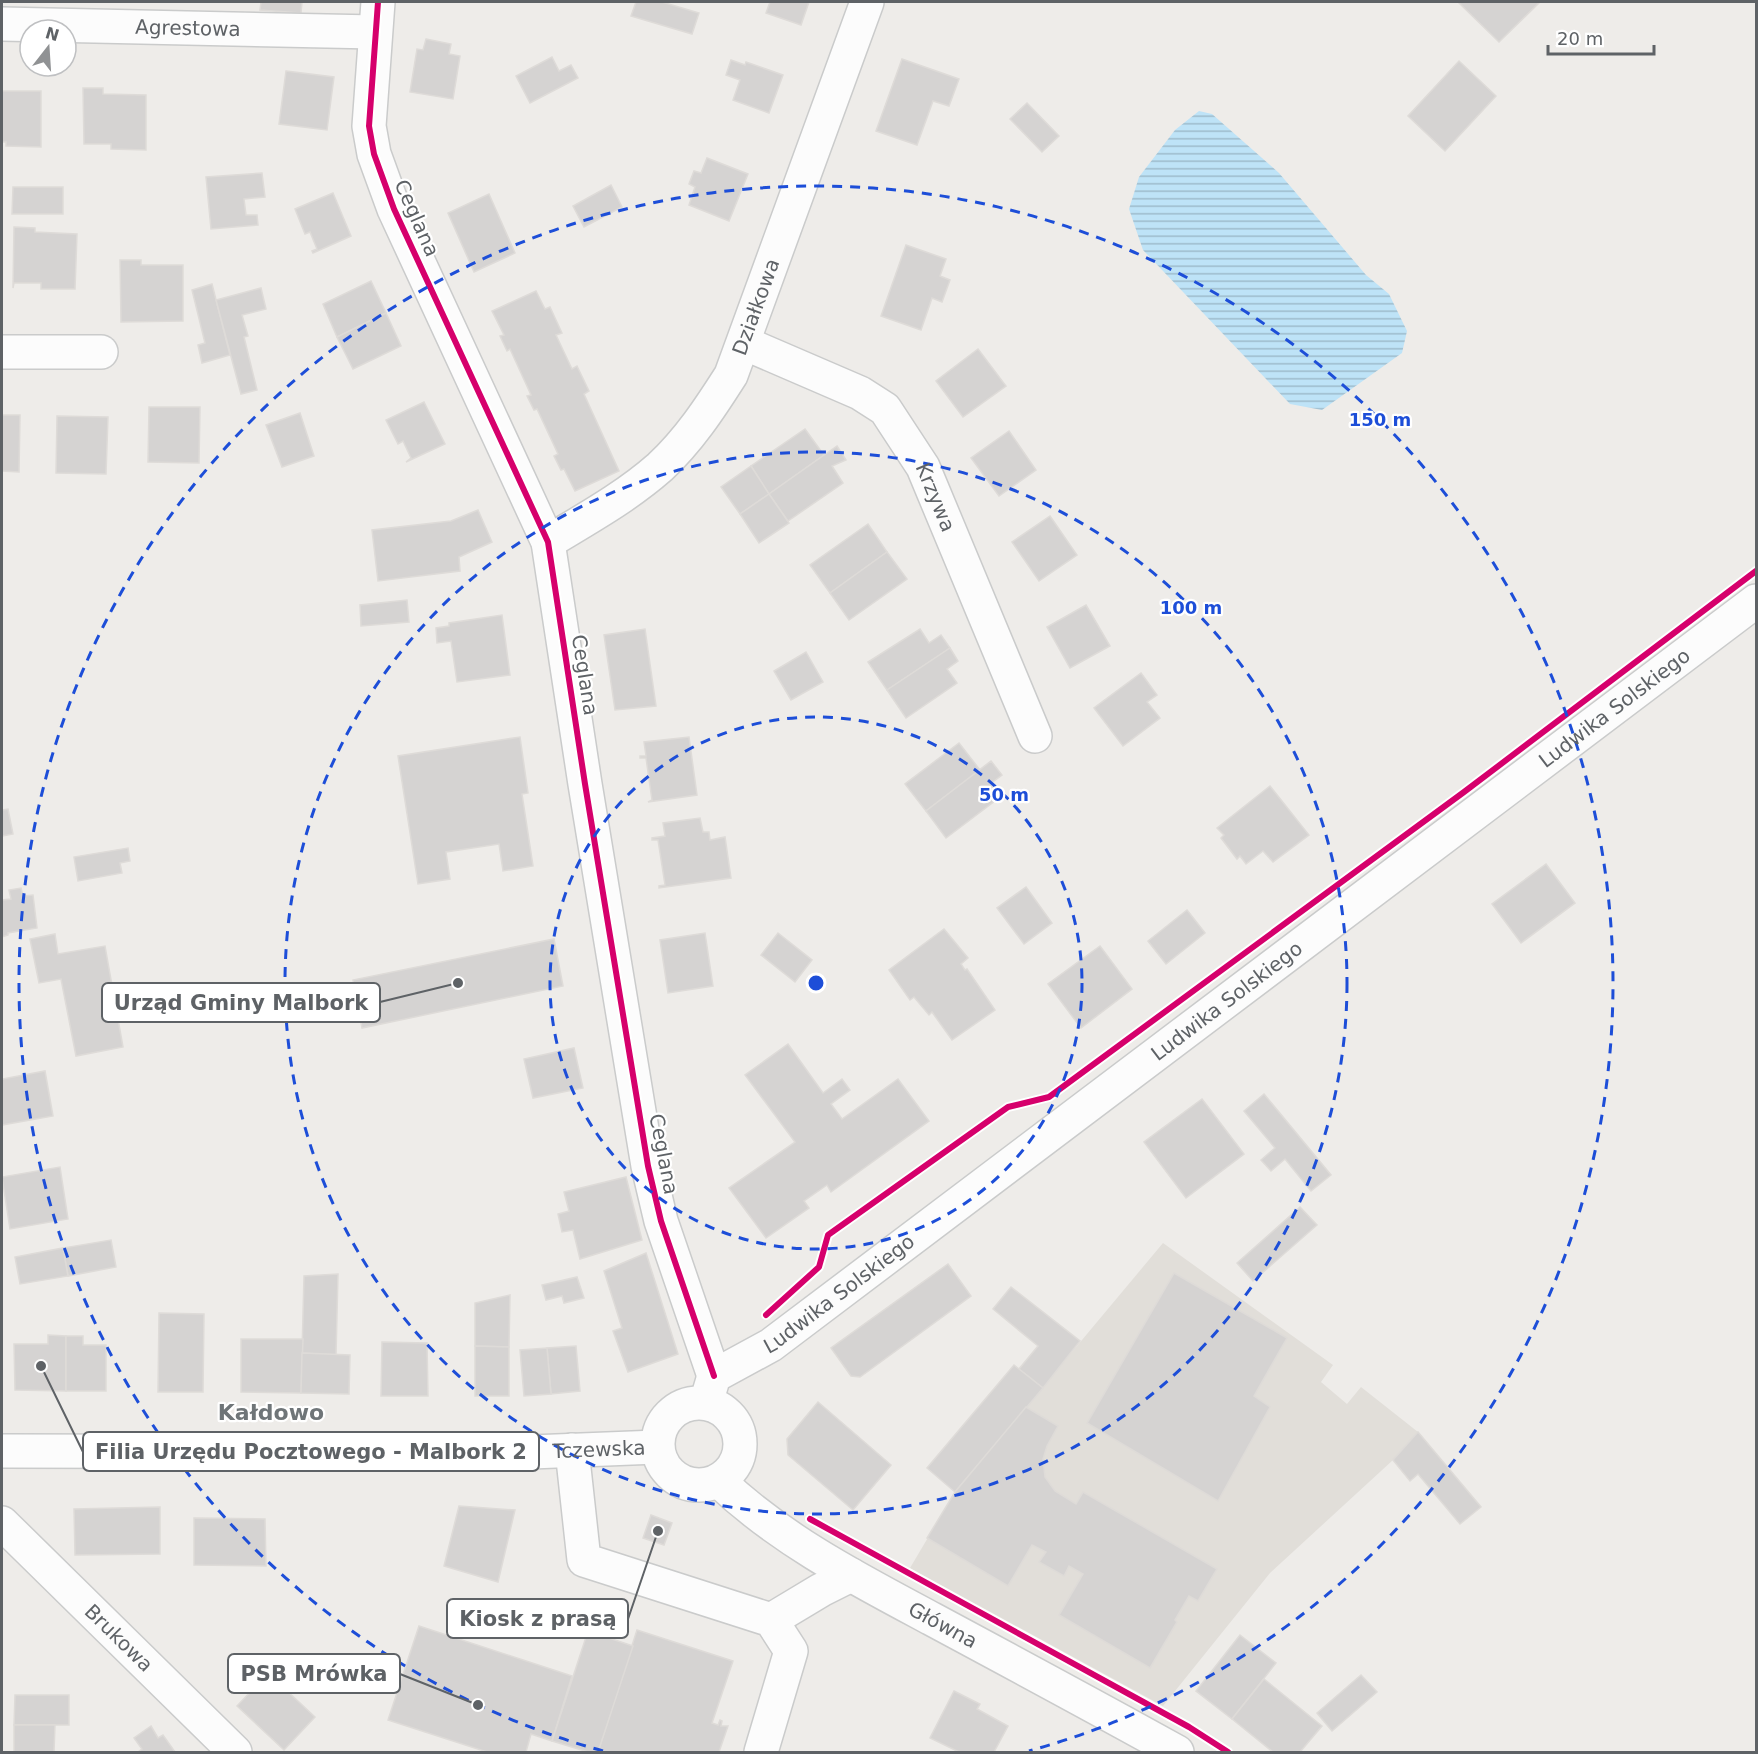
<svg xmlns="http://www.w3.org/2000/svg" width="1758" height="1754" font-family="'DejaVu Sans',sans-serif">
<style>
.education{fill:#e1ded9}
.water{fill:url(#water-rules)}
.building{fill:#d5d3d2;stroke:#dedbd8;stroke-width:1.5}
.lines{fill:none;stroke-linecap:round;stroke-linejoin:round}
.minor-casing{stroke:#cacbcb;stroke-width:36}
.minor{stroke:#fcfcfc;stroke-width:33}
.cycleway-casing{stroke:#fff;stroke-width:10}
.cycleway{stroke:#d6006c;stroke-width:6}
.ring{fill:none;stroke:#1d4ed8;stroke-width:3;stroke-dasharray:10 8}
.labels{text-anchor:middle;stroke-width:4.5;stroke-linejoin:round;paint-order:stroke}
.street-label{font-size:20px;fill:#5e6266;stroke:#fff}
.quarter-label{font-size:22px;font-weight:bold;fill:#6f7578;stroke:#fff}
.centre{fill:#1d4ed8;stroke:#fff;stroke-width:3}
.ring-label{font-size:18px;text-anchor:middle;font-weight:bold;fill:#1d4ed8;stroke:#fff;stroke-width:4.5;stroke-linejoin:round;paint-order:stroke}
.leader{fill:none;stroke:#5e6266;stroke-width:2}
.callout-dot{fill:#5e6266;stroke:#fff;stroke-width:2}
.callout{fill:#fff;stroke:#5e6266;stroke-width:2}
.callout-label{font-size:21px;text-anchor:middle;font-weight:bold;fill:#5e6266}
</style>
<defs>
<pattern id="water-rules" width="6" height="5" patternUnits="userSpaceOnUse" patternTransform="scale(1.5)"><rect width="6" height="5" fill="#bee3f7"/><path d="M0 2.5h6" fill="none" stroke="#9ebbcc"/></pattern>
</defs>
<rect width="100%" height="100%" fill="#eeece9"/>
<path class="education" d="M1163,1243L1333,1365L1321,1382L1347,1404L1361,1387L1418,1432L1393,1460L1270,1573L1163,1706L910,1568L955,1492Z"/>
<path class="water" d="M1199,111L1212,114L1279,173L1366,275L1389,294L1407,331L1402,353L1322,410L1290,404L1143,250L1129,209L1139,177L1175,130Z"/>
<g class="building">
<path d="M261,2H302L301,13L260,10Z"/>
<path d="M636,2H662L699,13L692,34L631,16Z"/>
<path d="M770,2H809L801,25L766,13Z"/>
<path d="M1458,2H1540L1499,42Z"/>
<path d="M426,39L451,44L449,54L460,56L453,99L410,92L417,49L423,50Z"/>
<path d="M552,57L559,71L571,65L578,78L530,103L516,76Z"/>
<path d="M902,59L959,79L949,106L933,101L917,145L876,131Z"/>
<path d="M731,60L745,65L746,62L783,75L769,113L733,100L740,80L726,75Z"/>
<path d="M1459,61L1496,96L1445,151L1408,116Z"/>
<path d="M286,71L334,77L327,130L279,124Z"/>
<path d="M83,88H103V94L146,95V150L111,149V144H84Z"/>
<path d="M2,91H41V147L6,146V142H2Z"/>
<path d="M1027,103L1059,136L1042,152L1010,119Z"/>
<path d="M707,158L748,174L729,221L689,205L695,187L689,184L694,171L701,173Z"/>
<path d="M262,173L265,197L244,199L246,215H257L258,225L211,229L206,177Z"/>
<path d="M611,185L622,207L584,227L573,206Z"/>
<path d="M13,187H63V214H12Z"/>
<path d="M333,193L351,236L313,253L312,251L317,249L310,232L305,234L295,209Z"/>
<path d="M489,194L515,253L474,272L448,213Z"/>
<path d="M14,227L35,228V232L77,234L75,289H41V283H14L13,288Z"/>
<path d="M906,245L946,259L940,276L950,280L942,302L932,298L921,330L881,316Z"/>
<path d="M120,260H141V265H183V321L121,322Z"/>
<path d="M371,281L386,313L337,337L323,304Z"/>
<path d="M212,284L230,355L202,363L198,345L205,343L192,290Z"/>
<path d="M261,288L266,309L242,315L248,336L244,337L257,390L241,394L216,300Z"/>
<path d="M536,291L545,309L550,307L562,333L556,335L572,369L577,366L589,391L584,394L619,471L575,491L564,469L561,470L554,456L558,454L537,409L534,410L527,396L531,395L510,349L507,351L500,336L504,335L492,311Z"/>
<path d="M386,313L401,346L353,369L337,337Z"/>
<path d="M978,349L1006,386L963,417L936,381Z"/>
<path d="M424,402L445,444L406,462L411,458L403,441L398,444L386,420Z"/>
<path d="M149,407H200L199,463L148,462Z"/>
<path d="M300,413L314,456L282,467L266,425Z"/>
<path d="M2,415H20L19,472L2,471Z"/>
<path d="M57,416L108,417L106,474L56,473Z"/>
<path d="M805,429L824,455L769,494L751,466Z"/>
<path d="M1009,431L1036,470L999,496L971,458Z"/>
<path d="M837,446L846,460L832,466L843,483L788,521L769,494Z"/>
<path d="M751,466L769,494L740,514L721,487Z"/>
<path d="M769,494L789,523L759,543L740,514Z"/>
<path d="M478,510L492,542L459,557L460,571L378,581L372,530L451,521Z"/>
<path d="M1050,516L1077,555L1039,581L1012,542Z"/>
<path d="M868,524L887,552L830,593L810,565Z"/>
<path d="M887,552L907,579L849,620L830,593Z"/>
<path d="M407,600L409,622L361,626L360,605Z"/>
<path d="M1086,605L1110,646L1070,668L1047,627Z"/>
<path d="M502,615L510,675L457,682L451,641L437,643L436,628L449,626V623Z"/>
<path d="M645,629L656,706L615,710L604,635Z"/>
<path d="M920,629L929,643L941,635L950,648L887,690L868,662Z"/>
<path d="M950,648L958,661L947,669L957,683L906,718L887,690Z"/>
<path d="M806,652L823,682L791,700L774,671Z"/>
<path d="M1141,673L1157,695L1147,702L1160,718L1123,746L1094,708Z"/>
<path d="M520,737L528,793L522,794L533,866L503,871L499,844L446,852L450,879L418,884L398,756Z"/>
<path d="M689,737L697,795L648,802L652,800L646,758H640V756H646L644,742Z"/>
<path d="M959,743L980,770L926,811L905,784Z"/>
<path d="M991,761L1002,775L990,784L1000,797L946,838L926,811Z"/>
<path d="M1270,786L1309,835L1273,862L1263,851L1246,864L1240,856L1237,859L1221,838L1224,835L1217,828Z"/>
<path d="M2,808V810L8,809L13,834L2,836Z"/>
<path d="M700,818L703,832H709L710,840L725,837L731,878L659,888V886L665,885L658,840H652V838L665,836L663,823Z"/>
<path d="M128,848L130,861L120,863L122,873L78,881L74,857Z"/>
<path d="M1546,864L1575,903L1521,943L1492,904Z"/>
<path d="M1026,887L1052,923L1024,944L997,908Z"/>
<path d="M21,888L23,896L33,895L37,928L8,933V935L2,937V900L11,899L9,890Z"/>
<path d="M1187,910L1205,933L1166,964L1148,941Z"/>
<path d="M944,929L968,958L961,964L965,970L967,969L995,1010L952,1040L932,1012L929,1015L914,997L910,1000L889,970Z"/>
<path d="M705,933L713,986L668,993L660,940Z"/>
<path d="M778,933L812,960L795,982L761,955Z"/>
<path d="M55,934L58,954L105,946L123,1047L76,1056L61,979L39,983L30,939Z"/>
<path d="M554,939L563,986L362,1028L353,980Z"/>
<path d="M1100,946L1132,989L1081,1028L1048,984Z"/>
<path d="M788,1044L823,1093L842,1079L850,1090L831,1104L842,1119L898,1079L929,1121L831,1192L827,1185L804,1201L809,1208L766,1238L729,1188L795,1142L745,1075Z"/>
<path d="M574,1048L583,1088L533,1098L524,1059Z"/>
<path d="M45,1071L53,1116L2,1125V1079Z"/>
<path d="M1264,1094L1331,1175L1311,1191L1285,1159L1271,1171L1261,1160L1275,1148L1244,1111Z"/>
<path d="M1202,1099L1244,1154L1186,1198L1144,1142Z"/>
<path d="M60,1167L68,1219L10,1229L2,1177Z"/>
<path d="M626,1177L642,1240L580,1259L573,1230L562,1232L558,1214L569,1211L564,1192Z"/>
<path d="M1300,1207L1317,1225L1253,1281L1237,1263Z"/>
<path d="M111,1240L116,1267L68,1276L63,1248Z"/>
<path d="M63,1248L68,1276L20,1284L15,1257Z"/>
<path d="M646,1253L678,1354L628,1372L613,1331L622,1328L604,1271Z"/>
<path d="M948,1264L971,1296L860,1377L851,1376L831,1348Z"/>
<path d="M1174,1273L1287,1338L1254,1396L1270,1407L1218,1501L1087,1423Z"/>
<path d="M338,1274L336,1355L302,1353L304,1276Z"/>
<path d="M577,1277L584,1298L564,1303L562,1296L546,1300L542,1285Z"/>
<path d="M1011,1287L1080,1341L1043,1388L1019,1369L1038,1346L993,1309Z"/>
<path d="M510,1295L509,1347L475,1346V1303Z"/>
<path d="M159,1313L204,1314L203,1392H158Z"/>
<path d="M48,1335L66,1336V1391L15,1390L14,1344H48Z"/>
<path d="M66,1336H83V1345H106V1391H66Z"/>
<path d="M241,1339H303L301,1393L241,1392Z"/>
<path d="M382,1342L427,1343L428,1396H381Z"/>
<path d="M475,1346L509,1347V1396H475Z"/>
<path d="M576,1346L580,1391L551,1394L547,1348Z"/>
<path d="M547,1348L551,1394L524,1396L520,1350Z"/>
<path d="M302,1353L350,1355L349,1394L301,1393Z"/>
<path d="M1014,1365L1043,1388L955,1492L927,1468Z"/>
<path d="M818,1402L891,1465L853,1510L788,1455L787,1439Z"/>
<path d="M1026,1407L1058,1426L1047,1446L1043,1459L1045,1477L1055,1491L1076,1504L1083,1492L1217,1569L1198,1601L1189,1596L1175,1620L1177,1622L1150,1668L1059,1615L1083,1574L1069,1566L1064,1576L1039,1562L1046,1552L1032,1545L1008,1586L927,1538L955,1492Z"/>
<path d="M1418,1432L1481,1507L1460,1524L1418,1474L1410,1481L1393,1460Z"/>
<path d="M459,1506L515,1510L498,1582L444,1566Z"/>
<path d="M160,1507V1554L75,1555L74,1509Z"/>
<path d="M651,1515L672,1523L664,1545L643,1538Z"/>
<path d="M194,1518L265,1519L266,1566L194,1565Z"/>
<path d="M419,1626L572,1676L552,1741L531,1734L526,1752H487L388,1720Z"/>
<path d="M637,1630L733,1661L712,1723L718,1725L720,1720L722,1721L721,1726H728L719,1752H598Z"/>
<path d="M588,1631L633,1646L598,1752H588L552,1741Z"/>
<path d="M1240,1635L1276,1663L1232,1719L1196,1691Z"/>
<path d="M268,1673L315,1717L284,1750L237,1706Z"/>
<path d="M1361,1675L1377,1692L1332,1731L1317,1713Z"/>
<path d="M1264,1679L1322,1726L1300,1752H1273L1232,1719Z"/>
<path d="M954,1691L980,1704L977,1709L1008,1726L994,1752H959L930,1738Z"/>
<path d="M15,1695H69V1725H14Z"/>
<path d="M14,1725H55L54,1752H14Z"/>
<path d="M151,1726L158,1738L163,1735L175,1752H138L142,1749L134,1738Z"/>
</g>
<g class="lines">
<defs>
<g id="minor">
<path d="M378,2L369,126L374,154L394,209L548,542L585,784L648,1166L661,1221L714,1376"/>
<path id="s1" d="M2,24L375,32"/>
<path id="s2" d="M744,343L860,393L885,409L923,467L1035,736"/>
<path d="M2,352H101"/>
<path id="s3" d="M548,542C586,519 626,497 660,467C689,440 710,408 731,375L867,2"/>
<circle cx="699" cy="1444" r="41"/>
<path id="s4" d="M706,1403L714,1376L771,1345L1756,601"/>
<path d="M572,1450L584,1560L771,1620L791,1651L761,1752"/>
<path id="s5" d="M2,1451L531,1452L657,1447"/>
<path id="s6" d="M719,1481C781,1540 857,1579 932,1619C1014,1663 1096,1707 1177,1752"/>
<path id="s7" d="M2,1523L235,1752"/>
<path d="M771,1620L821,1590L851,1575"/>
</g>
</defs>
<use href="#minor" class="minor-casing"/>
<use href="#minor" class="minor"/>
<defs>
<g id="cycleway">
<path d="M378,2L369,126L374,154L394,209L548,542L585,784L648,1166L661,1221L714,1376"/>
<path d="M766,1315L819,1267L828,1235L1008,1107L1049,1097L1464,792L1756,571"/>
<path d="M810,1519L1189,1727L1228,1752"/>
</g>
</defs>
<use href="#cycleway" class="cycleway-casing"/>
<use href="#cycleway" class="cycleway"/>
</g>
<g class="ring">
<circle cx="816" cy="983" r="266"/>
<circle cx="816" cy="983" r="531"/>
<path d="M603 1751A797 797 0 1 1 1029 1751"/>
</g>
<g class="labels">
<g class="street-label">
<text dy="7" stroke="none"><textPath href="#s1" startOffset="186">Agrestowa</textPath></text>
<text transform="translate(417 218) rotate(66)" y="7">Ceglana</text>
<text dy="7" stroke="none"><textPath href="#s3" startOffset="324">Działkowa</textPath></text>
<text dy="7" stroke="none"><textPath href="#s2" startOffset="258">Krzywa</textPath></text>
<text transform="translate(585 675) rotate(81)" y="7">Ceglana</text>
<text dy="7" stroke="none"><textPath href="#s4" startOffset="1150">Ludwika Solskiego</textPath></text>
<text dy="7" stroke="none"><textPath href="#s4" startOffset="664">Ludwika Solskiego</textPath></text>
<text transform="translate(664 1154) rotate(79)" y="7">Ceglana</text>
<text dy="7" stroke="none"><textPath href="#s4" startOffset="178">Ludwika Solskiego</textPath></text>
<text dy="7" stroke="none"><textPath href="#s5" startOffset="597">Tczewska</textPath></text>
<text dy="7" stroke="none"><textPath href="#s6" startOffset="267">Główna</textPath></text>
<text dy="7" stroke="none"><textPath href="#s7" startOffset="164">Brukowa</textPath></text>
</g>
<g class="quarter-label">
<text x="271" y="1420">Kałdowo</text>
</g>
</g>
<circle cx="816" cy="983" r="9" class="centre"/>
<g class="ring-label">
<text x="1380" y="426">150 m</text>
<text x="1191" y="614">100 m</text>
<text x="1004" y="801">50 m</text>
</g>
<path class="leader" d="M458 983L380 1002M41 1366L83 1452M658 1531L628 1619M478 1705L400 1674"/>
<g class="callout-dot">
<circle cx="458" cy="983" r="6"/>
<circle cx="41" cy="1366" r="6"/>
<circle cx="658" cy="1531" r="6"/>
<circle cx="478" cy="1705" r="6"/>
</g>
<g class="callout">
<rect x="102" y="983" width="278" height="39" rx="6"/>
<rect x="83" y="1432" width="456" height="39" rx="6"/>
<rect x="447" y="1599" width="181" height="39" rx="6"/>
<rect x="228" y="1654" width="172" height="39" rx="6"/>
</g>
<g class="callout-label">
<text x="241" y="1010">Urząd Gminy Malbork</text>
<text x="311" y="1459">Filia Urzędu Pocztowego - Malbork 2</text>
<text x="538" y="1626">Kiosk z prasą</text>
<text x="314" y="1681">PSB Mrówka</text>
</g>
<rect width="1758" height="1754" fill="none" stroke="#5e6266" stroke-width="6"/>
<g transform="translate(48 48) rotate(17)"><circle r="28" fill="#ffffff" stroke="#bfc0c2" stroke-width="1.5"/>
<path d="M0-4.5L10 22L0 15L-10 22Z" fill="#909294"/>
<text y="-9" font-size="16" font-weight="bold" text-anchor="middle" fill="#5e6266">N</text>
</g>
<path d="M1548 45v9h106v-9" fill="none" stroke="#5e6266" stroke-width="3"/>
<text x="1557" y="45" font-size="18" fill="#5e6266" stroke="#ffffff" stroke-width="4.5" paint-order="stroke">20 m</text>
</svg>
